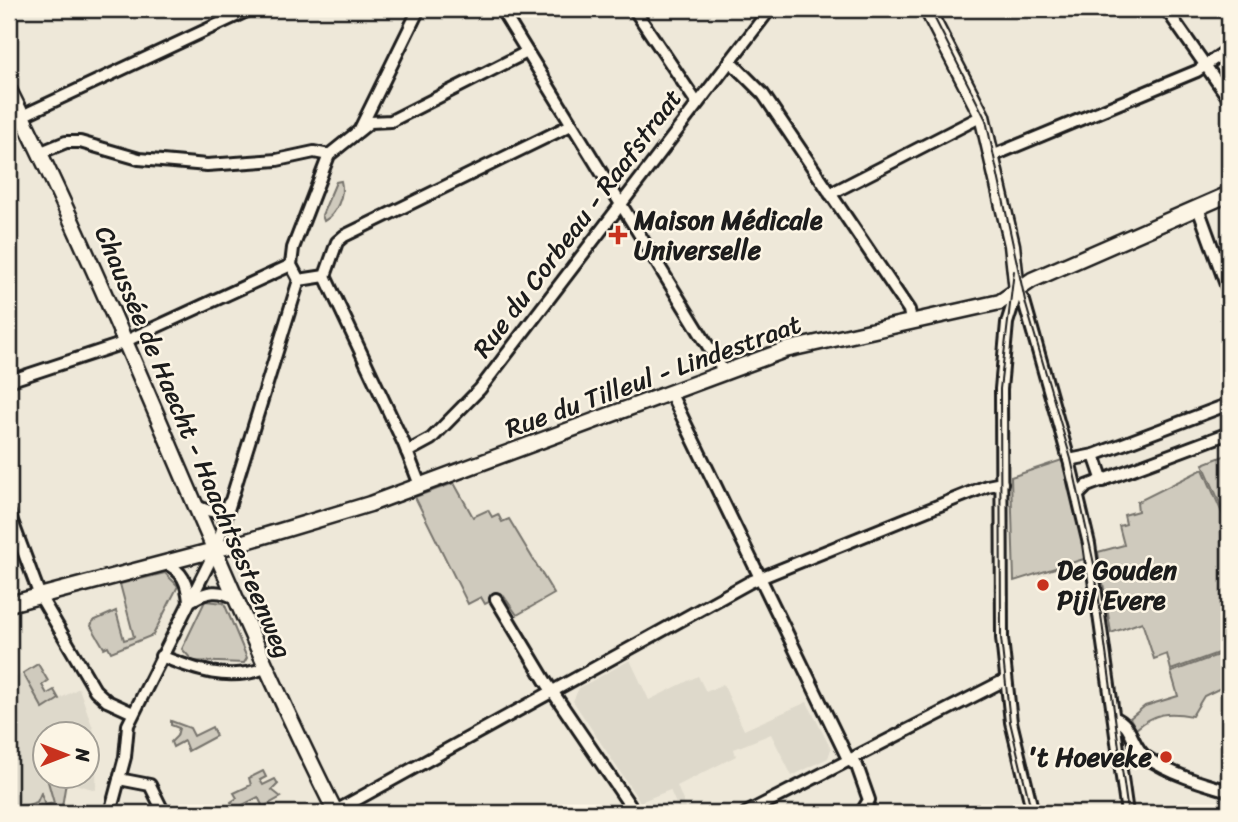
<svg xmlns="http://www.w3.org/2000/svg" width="1238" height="822" font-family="Sriracha,sans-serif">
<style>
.built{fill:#ded9cb;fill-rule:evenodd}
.green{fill:#cfcabd;stroke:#76736c;stroke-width:2}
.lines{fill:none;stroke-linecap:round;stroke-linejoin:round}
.street-casing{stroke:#1c1c1c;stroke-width:16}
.secondary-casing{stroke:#1c1c1c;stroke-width:19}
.street{stroke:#fcf5e5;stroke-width:10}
.secondary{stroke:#fcf5e5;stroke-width:14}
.tram{stroke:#1c1c1c;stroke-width:2}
.poi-dot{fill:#c8321e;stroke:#fcf5e5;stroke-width:2.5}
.labels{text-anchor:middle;stroke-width:5;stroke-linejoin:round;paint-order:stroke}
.poi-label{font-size:26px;font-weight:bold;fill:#1c1c1c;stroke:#fcf5e5;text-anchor:start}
.street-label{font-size:26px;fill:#1c1c1c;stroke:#fcf5e5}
</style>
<rect width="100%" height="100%" fill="#eee8d9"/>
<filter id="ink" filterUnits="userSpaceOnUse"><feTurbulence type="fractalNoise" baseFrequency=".0143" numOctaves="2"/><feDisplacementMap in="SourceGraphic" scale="14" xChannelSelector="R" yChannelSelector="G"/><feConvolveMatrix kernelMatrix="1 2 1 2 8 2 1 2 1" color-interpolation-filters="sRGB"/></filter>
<g filter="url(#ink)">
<g class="built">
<path d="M630,660L649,700L698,676L706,692L723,684L744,730L807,702L831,749L828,758L792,776L771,734L734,749L736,756L677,786L688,813H680L670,790L640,802L573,701L579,688Z"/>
<path d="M23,673L43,708L79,688L97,740L96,790L50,777L58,806L38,813H9V682ZM46,734H88V776H46Z"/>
</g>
<g class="green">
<path d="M341,181C345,195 336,215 324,221L322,215L336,182Z"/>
<path d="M1229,454V524L1203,464Z"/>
<path d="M1065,459L1087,558L1014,581L1011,477Z"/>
<path d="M1203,469L1229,529V649L1171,670L1167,654L1154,659L1142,622L1111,633L1098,552L1124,545L1119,526L1126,524L1124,515L1138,511L1137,502Z"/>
<path d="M454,483L473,517L488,510L492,517L498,514L502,522L509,519L554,594L517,615L503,595L485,604L481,597L468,604L415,497Z"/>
<path d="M165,573L178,586L153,635L111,652L108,646L104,648L91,626L93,621L116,611L124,640L134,637L120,584Z"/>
<path d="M205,601L224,603L247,658L244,663L193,661L182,649Z"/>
<path d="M1229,651V684L1204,696L1192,716C1168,711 1154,713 1136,729L1130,718L1145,706L1178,696L1171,672Z"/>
<path d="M38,664L48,681L42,685L47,694L54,690L59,699L43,709L23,673Z"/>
<path d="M171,721L190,728L194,736L212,727L216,736L188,751L184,741L173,747L171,742L177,736L179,728L171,725Z"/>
<path d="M263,771L266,777L260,780L263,785L275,779L278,784L272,790L281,797L263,807L258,797L235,809L237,813H218L232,805L231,802L237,798L234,793L251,785L249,778Z"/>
<path d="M47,778L66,782L62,807L51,809L52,813H12V810L37,802L41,793L45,805L54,803Z"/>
</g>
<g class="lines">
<defs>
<g id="street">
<path d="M501,9L724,372"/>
<path d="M634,9L697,103"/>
<path d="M1166,9L1229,99"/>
<path d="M730,61L763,94L909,310L911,321"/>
<path d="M9,122L251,9"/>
<path d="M360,129L419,9"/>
<path d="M39,153L66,142H80L139,159L207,165L277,160L314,152L329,155"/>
<path d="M992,156L1197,71L1229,49"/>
<path d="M830,194L982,116"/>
<path d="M1198,208L1229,293"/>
<path d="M325,276L404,444L420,485"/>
<path d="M299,280L291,265L293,248L329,155L370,122L391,121L527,52"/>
<path d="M299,280L325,276L337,242L344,236L571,125"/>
<path d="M1017,291L1024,301L1069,460L1089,544L1127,813"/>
<path d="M1017,291L1007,323L1001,389L1002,638L1011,722L1033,813"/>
<path d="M9,381L115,346L291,265"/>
<path d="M671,394L848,759L857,766L869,800L861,813"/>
<path d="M407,452L431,439L480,389L770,9"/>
<path d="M1094,455L1103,481"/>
<path d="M1069,460L1094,455L1229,404"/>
<path d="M1078,495L1087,486L1229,433"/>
<path d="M199,507C210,512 221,515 229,503"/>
<path d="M9,513L40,596L95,690L107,701L133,713"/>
<path d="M165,563C183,571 187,583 189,601"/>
<path d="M496,599L546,682L635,813"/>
<path d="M192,600C207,591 219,589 235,598"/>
<path d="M161,656C195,670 229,682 265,668"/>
<path d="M1115,718C1133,725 1131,746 1146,757C1170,774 1201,783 1229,791"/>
<path d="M119,779L150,785L164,813"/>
<path d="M336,811L750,582L987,486L1002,483"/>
<path d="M110,813L125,757L128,725L216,549L299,280"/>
<path d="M746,813L1005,680"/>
</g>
<g id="secondary">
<path d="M927,9L982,116L1012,245L1017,291"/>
<path d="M9,90C128,327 217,577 336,813"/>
<path d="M9,604L237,544L370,504L785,350L1000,302L1032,280L1229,194"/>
</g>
</defs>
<use href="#street" class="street-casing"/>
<use href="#secondary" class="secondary-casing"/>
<use href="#street" class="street"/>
<use href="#secondary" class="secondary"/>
<g class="tram">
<path d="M930,9L986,120L1026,305L1071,459L1094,564L1128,813"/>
<path d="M1014,271L1000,389L1001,638L1010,722L1032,813"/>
</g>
</g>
</g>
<g class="poi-dot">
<path d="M614.5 224.5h7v7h7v7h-7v7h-7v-7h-7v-7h7z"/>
<circle cx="1043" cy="585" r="7"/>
<circle cx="1166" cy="757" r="7"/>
</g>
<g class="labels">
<g class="poi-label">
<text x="634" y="229">Maison Médicale<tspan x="634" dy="30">Universelle</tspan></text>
<text x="1057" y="579">De Gouden<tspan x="1057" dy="30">Pijl Evere</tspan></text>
<text x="1152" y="766" text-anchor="end">'t Hoeveke</text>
</g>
<g class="street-label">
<text transform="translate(577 223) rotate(-53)" y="9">Rue du Corbeau - Raafstraat</text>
<text transform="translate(653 376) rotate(-20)" y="9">Rue du Tilleul - Lindestraat</text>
<text transform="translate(194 442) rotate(67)" y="9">Chaussée de Haecht - Haachtsesteenweg</text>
</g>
</g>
<rect width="1238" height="822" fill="none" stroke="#fcf5e5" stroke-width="35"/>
<rect x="18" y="18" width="1203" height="787" fill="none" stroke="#1c1c1c" stroke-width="2.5" filter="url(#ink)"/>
<g transform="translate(66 755) rotate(90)"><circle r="33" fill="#fcf5e5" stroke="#a29e95" stroke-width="2"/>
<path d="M0-5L12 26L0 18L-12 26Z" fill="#c8321e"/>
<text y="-10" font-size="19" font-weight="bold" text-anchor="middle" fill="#1c1c1c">N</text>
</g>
</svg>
